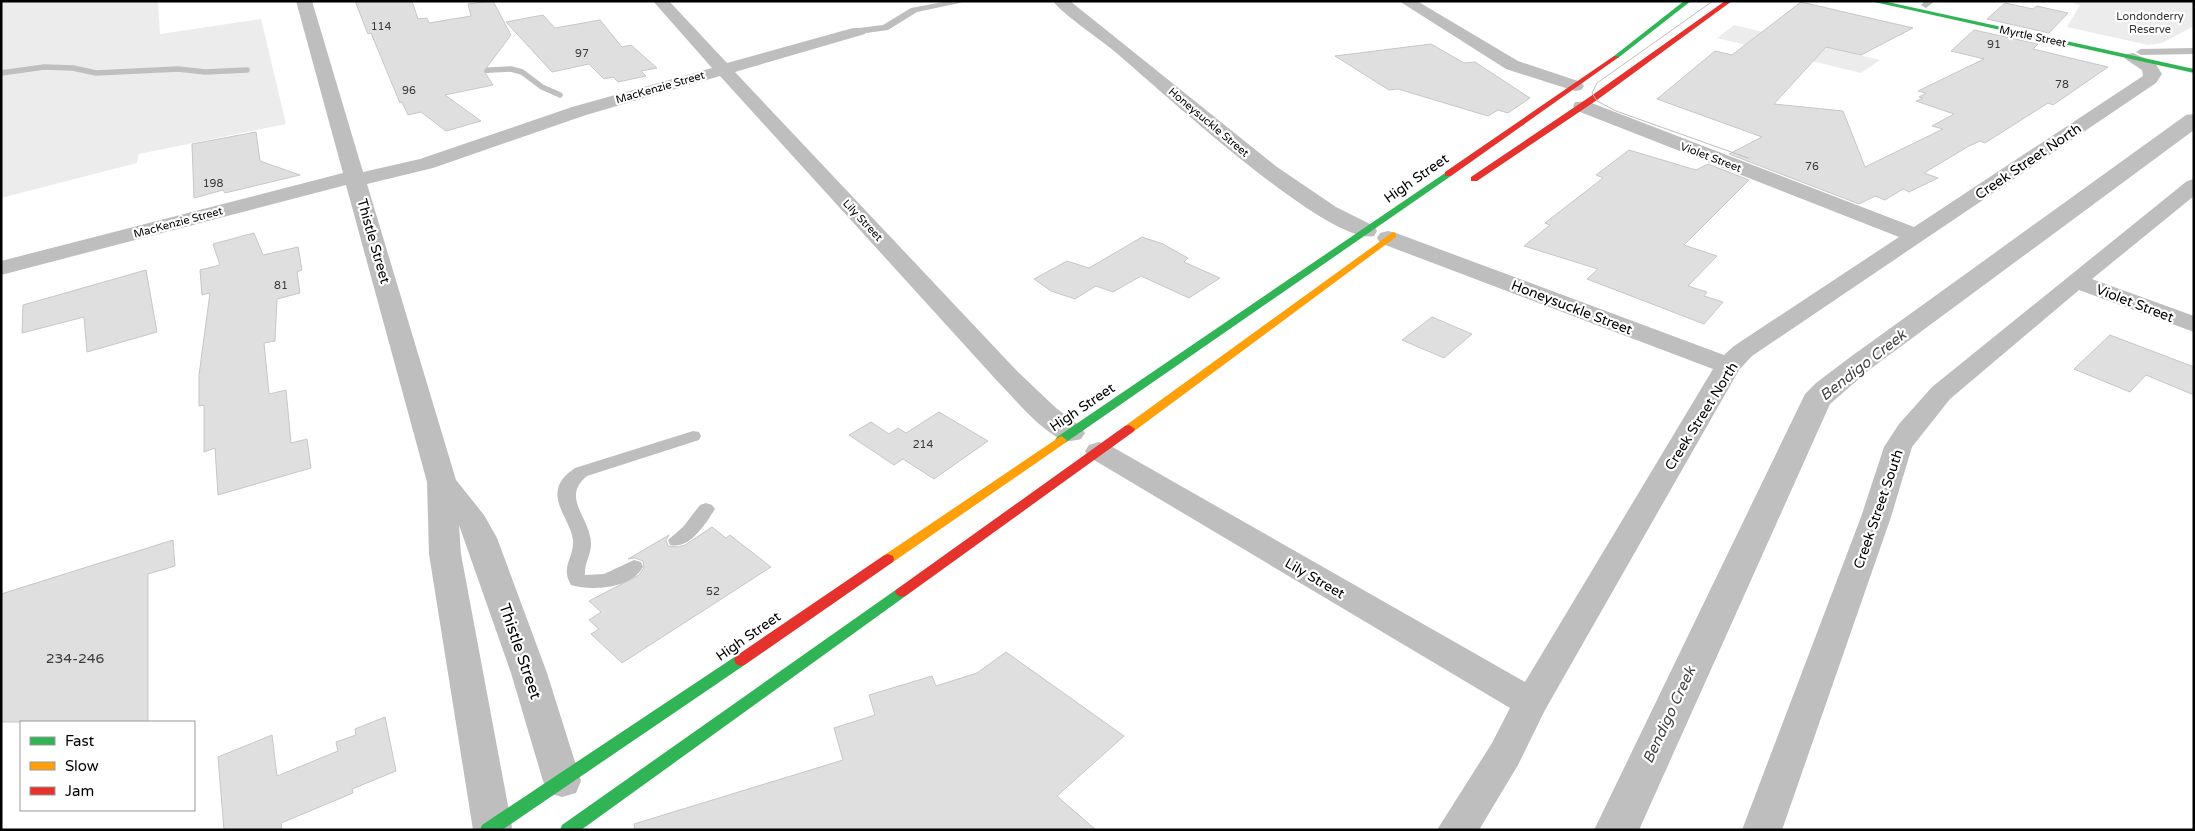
<svg xmlns="http://www.w3.org/2000/svg" width="2195" height="831" font-family="'Varela Round',sans-serif">
<style>
.green{fill:#ececec}
.lines{fill:none;stroke-linecap:round;stroke-linejoin:round}
.stream{stroke:#bfbfbf;stroke-width:5.5}
.canal{fill:#bfbfbf;fill-rule:evenodd}
.building{fill:#dfdfdf;stroke:#c7c7c7}
.lane{fill:#bebebe;fill-rule:evenodd}
.street{fill:#bebebe;fill-rule:evenodd}
.fast{fill:#30b455;fill-rule:evenodd}
.slow{fill:#ff9f0a;fill-rule:evenodd}
.jam{fill:#e5322d;fill-rule:evenodd}
.tram{stroke:#bebebe;stroke-width:1}
.labels{text-anchor:middle;stroke-width:4.5;stroke-linejoin:round;paint-order:stroke}
.far-park-label{font-size:11px;fill:#333;stroke:#fff}
.number-label{font-size:11px;fill:#383838}
.far-street-label{font-size:11px;fill:#000;stroke:#fff}
.street-label{font-size:14px;fill:#000;stroke:#fff}
.near-number-label{font-size:14px;fill:#383838}
.water-label{font-size:15px;font-style:italic;fill:#444;stroke:#fff}
.near-street-label{font-size:16px;fill:#000;stroke:#fff}
</style>
<rect width="100%" height="100%" fill="#fff"/>
<g class="green">
<path d="M1,1H158L160,34L261,19L286,124L139,154L137,163L1,198Z"/>
<path d="M2065,1H2194V26L2162,43L2148,45L2067,27L2080,5Z"/>
<path d="M1734,25L1880,60L1861,73L1717,38Z"/>
</g>
<g class="lines">
<g class="stream">
<path d="M473,71L511,69L522,72L542,87L560,95"/>
<path d="M1,73L44,67L73,68L96,73L178,69L205,72L247,70"/>
</g>
<path class="canal" d="M2194,114V130L1869,370L1830,404L1639,830H1594L1805,394L1816,383L1849,358L2186,115Z"/>
</g>
<g class="building">
<path d="M355,1H412L418,19L427,18L429,23L471,16L468,4L493,1L511,35L484,71L493,85L445,95L481,121L446,131L421,112L408,115L402,102L400,103L371,33L368,34Z"/>
<path d="M1801,2L1913,28L1861,55L1826,47L1774,104L1843,111L1865,167L1943,129L1932,126L1954,114L1916,101L1923,98L1919,97L1926,93L1918,91L1984,59L1951,51L1974,30L2038,44L2033,49L2108,67L2053,105L2048,103L1985,143L1980,141L1969,146L1924,173L1938,178L1909,192L1903,189L1885,200L1875,196L1859,204L1729,154L1762,137L1657,99L1715,51L1732,55Z"/>
<path d="M2005,3L2033,9L2037,6L2068,13L2049,33L1987,19Z"/>
<path d="M543,15L555,28L600,20L622,47L631,45L657,68L641,71L646,76L618,82L613,77L604,79L589,64L552,72L506,22Z"/>
<path d="M1431,44L1464,63L1475,62L1530,98L1508,113L1498,110L1488,116L1398,89L1389,90L1335,56Z"/>
<path d="M256,132L260,161L300,175L225,193L223,190L194,198L192,144Z"/>
<path d="M1629,150L1696,170L1708,164L1749,180L1684,245L1717,256L1688,286L1707,292L1704,296L1723,302L1704,324L1587,279L1598,269L1524,246L1550,225L1545,223L1603,178L1596,175Z"/>
<path d="M254,233L263,255L298,247L302,270L297,272L300,293L277,299L275,341L264,343L269,394L286,390L291,443L307,439L311,468L218,495L215,448L204,452V405L199,406V375L210,293L202,295L200,270L220,265L213,244Z"/>
<path d="M1142,237L1163,244L1188,258L1184,262L1220,278L1189,298L1141,276L1113,292L1096,286L1075,299L1051,291L1034,279L1067,261L1089,268Z"/>
<path d="M146,270L157,332L87,352L84,317L22,333L23,305Z"/>
<path d="M1432,317L1472,334L1444,358L1402,340Z"/>
<path d="M2110,335L2194,367V395L2146,375L2130,392L2074,369Z"/>
<path d="M939,412L988,441L934,479L903,459L894,465L849,435L871,422L889,434L898,428L906,433Z"/>
<path d="M712,527L726,538L730,535L771,567L622,663L591,634L599,629L589,620L601,612L589,601L639,575L644,568L643,561L635,558L628,559L669,535L666,540L668,546L678,547L685,545Z"/>
<path d="M173,540L175,566L148,574V722H1V594Z"/>
<path d="M1006,652L1124,736L1057,796L1096,830H635L634,824L843,760L834,728L875,715L869,695L932,676L936,686L977,673Z"/>
<path d="M385,717L396,771L352,789L353,793L281,823L282,830H224L218,757L272,735L277,776L338,751L336,742L356,735L355,729Z"/>
</g>
<g class="lines">
<g class="lane">
<path d="M948,1H969L917,12L888,30L859,34L854,31L859,28L883,25L911,8Z"/>
<path d="M1925,1H1935L1926,8L1921,5Z"/>
<path d="M2194,48V54L2141,55L2136,52L2141,49Z"/>
<path d="M693,431L699,432L701,436L699,440L587,476C560,498 591,518 591,544C591,555 584,564 585,575L604,574L634,560L641,562L643,567C631,589 592,591 571,585C560,566 574,559 573,540C571,523 554,506 558,489C560,479 568,473 575,468Z"/>
<path d="M706,503L712,505L715,509C706,523 690,550 670,545L668,540L683,527L700,505Z"/>
</g>
<g class="street">
<path d="M296,1H312L363,172L420,159L572,107L712,68L653,1H669L727,63L853,28H865L867,31L865,34L735,72L1017,371L1056,408L1081,427L1085,433L1081,439C1074,441 1068,442 1061,439C1039,429 1016,400 999,383L720,76L586,115L433,168L367,184L456,480L484,515L497,538L547,673L581,781L576,793L562,797L548,793L543,781L511,673L459,525L461,554L512,827L511,830H473L429,554L427,482L346,185L1,275V261L343,173Z"/>
<path d="M1053,1H1070L1277,167L1336,207L1374,226L1377,231L1374,236C1329,247 1155,85 1114,51C1100,39 1062,14 1053,1Z"/>
<path d="M1399,1H1417L1518,61L1581,82L1584,86L1581,90L1575,91L1506,69Z"/>
<path d="M2133,53L2155,63L2162,74L2156,83L1752,356L1739,370L1545,710L1518,765L1479,830H1437L1492,743L1510,708L1089,457L1085,451L1089,445L1099,442L1109,445L1525,682L1713,369L1380,243L1377,238L1380,233L1388,231L1396,233L1724,355L1734,346L1899,237L1575,110L1573,106L1575,102H1589L1914,227L2143,76L2142,70L2124,58L2127,54Z"/>
<path d="M2194,179V196L2092,279L2194,316V332L2079,290L1950,399L1912,447L1891,517L1782,830H1742L1861,517L1884,447L1899,424L1932,387L2187,181Z"/>
</g>
<g class="fast">
<path d="M1684,1H1691L1618,58H1614V56Z"/>
<path d="M1870,1H1883L2194,69V73Z"/>
<path d="M1448,171L1451,172V176L1065,443H1057L1055,440L1057,437Z"/>
<path d="M902,587L907,589L909,592L907,595L581,830H560L562,825L897,589Z"/>
<path d="M741,654L746,656L748,660L746,664L502,830H480L482,825L736,656Z"/>
</g>
<g class="slow">
<path d="M1393,232L1396,233V237L1133,432H1125L1123,429L1125,426Z"/>
<path d="M1061,436L1067,440L1065,443L893,562H883L882,559L883,556Z"/>
</g>
<g class="jam">
<path d="M1725,1H1732L1597,100L1477,181H1471V177L1591,96Z"/>
<path d="M1614,56L1619,57L1451,176H1445V172Z"/>
<path d="M1129,425L1135,429L1133,432L907,595L902,597L897,595L895,592L897,589L1125,426Z"/>
<path d="M888,554L893,556L894,559L893,562L746,664L741,666L736,664L734,660L736,656L883,556Z"/>
</g>
<path class="tram" d="M1713,1L1597,83L1592,93L1597,101L1616,111L1748,158"/>
</g>
<g class="labels">
<g class="far-park-label">
<text x="2150" y="20">Londonderry<tspan x="2150" dy="13">Reserve</tspan></text>
</g>
<g class="number-label">
<text x="381" y="30">114</text>
<text x="1994" y="48">91</text>
<text x="582" y="57">97</text>
<text x="2062" y="88">78</text>
<text x="409" y="94">96</text>
<text x="1812" y="170">76</text>
<text x="213" y="187">198</text>
<text x="281" y="289">81</text>
<text x="923" y="448">214</text>
<text x="713" y="595">52</text>
</g>
<g class="far-street-label">
<text transform="translate(2033 36) rotate(12)" y="4">Myrtle Street</text>
<text transform="translate(660 87) rotate(-16)" y="4">MacKenzie Street</text>
<text transform="translate(1209 122) rotate(40)" y="4">Honeysuckle Street</text>
<text transform="translate(1711 157) rotate(21)" y="4">Violet Street</text>
<text transform="translate(863 220) rotate(47)" y="4">Lily Street</text>
<text transform="translate(178 222) rotate(-15)" y="4">MacKenzie Street</text>
</g>
<g class="street-label">
<text transform="translate(2028 161) rotate(-34)" y="5">Creek Street North</text>
<text transform="translate(1416 178) rotate(-35)" y="5">High Street</text>
<text transform="translate(374 241) rotate(74)" y="5">Thistle Street</text>
<text transform="translate(2135 303) rotate(21)" y="5">Violet Street</text>
<text transform="translate(1572 307) rotate(21)" y="5">Honeysuckle Street</text>
<text transform="translate(1082 407) rotate(-34)" y="5">High Street</text>
<text transform="translate(1701 416) rotate(-58)" y="5">Creek Street North</text>
<text transform="translate(1878 509) rotate(-71)" y="5">Creek Street South</text>
<text transform="translate(1315 578) rotate(30)" y="5">Lily Street</text>
<text transform="translate(748 636) rotate(-35)" y="5">High Street</text>
</g>
<g class="near-number-label">
<text x="75" y="663">234-246</text>
</g>
<g class="water-label">
<text transform="translate(1863 365) rotate(-38)" y="5">Bendigo Creek</text>
<text transform="translate(1669 715) rotate(-65)" y="5">Bendigo Creek</text>
</g>
<g class="near-street-label">
<text transform="translate(521 651) rotate(71)" y="6">Thistle Street</text>
</g>
</g>
<rect width="2195" height="831" fill="none" stroke="#000000" stroke-width="5"/>
<rect x="20" y="721" width="175" height="90" fill="#ffffff" stroke="#999999"/>
<rect x="30" y="737" width="25" height="8" fill="#30b455" stroke="#999999"/>
<text x="65" y="746" font-size="15" fill="#000000">Fast</text>
<rect x="30" y="762" width="25" height="8" fill="#ff9f0a" stroke="#999999"/>
<text x="65" y="771" font-size="15" fill="#000000">Slow</text>
<rect x="30" y="787" width="25" height="8" fill="#e5322d" stroke="#999999"/>
<text x="65" y="796" font-size="15" fill="#000000">Jam</text>
</svg>
